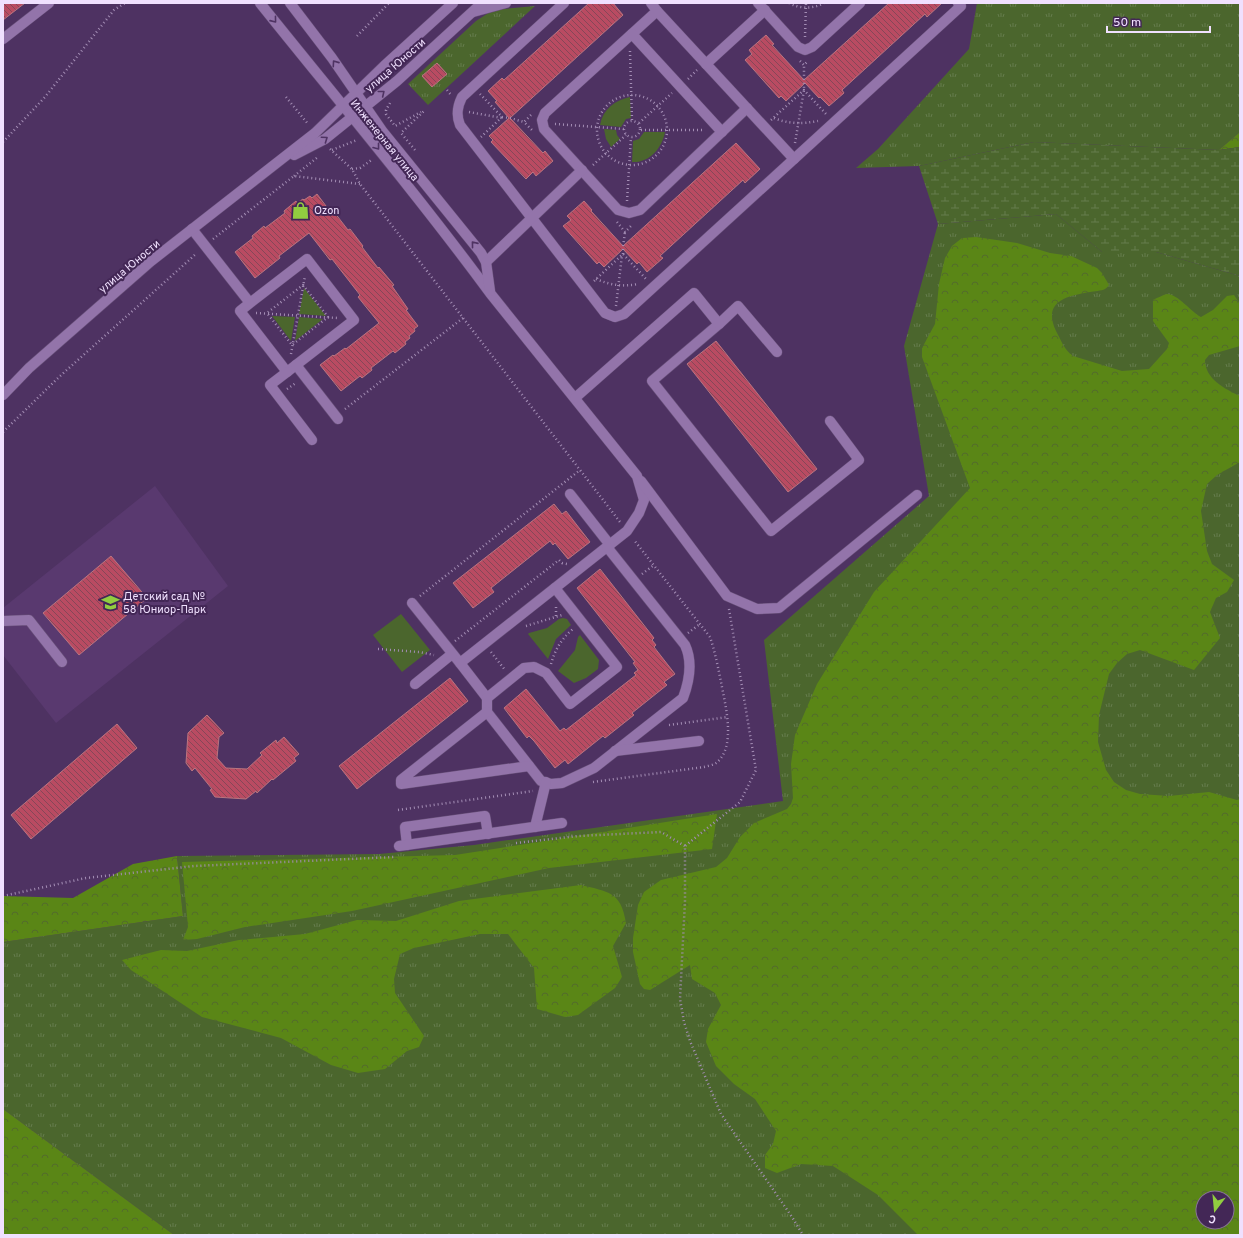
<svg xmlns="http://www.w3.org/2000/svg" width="1243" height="1238" font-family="Overpass,sans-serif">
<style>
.built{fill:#59396f}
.grass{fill:url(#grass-tufts);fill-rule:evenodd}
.forest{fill:url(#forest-crowns);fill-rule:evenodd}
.wetland{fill:url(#wetland-marsh)}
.green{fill:#4b662d}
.building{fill:url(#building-back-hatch);stroke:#b97580}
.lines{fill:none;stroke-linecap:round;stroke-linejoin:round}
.minor-casing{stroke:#685079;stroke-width:11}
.path{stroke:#a48eb5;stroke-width:2.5;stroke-dasharray:1 3;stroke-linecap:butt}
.minor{stroke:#9374aa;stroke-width:10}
.oneway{stroke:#4f3363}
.labels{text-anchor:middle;stroke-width:4;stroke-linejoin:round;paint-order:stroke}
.street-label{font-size:11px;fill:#f0e0fe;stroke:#432756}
.poi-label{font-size:11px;fill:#f0e0fe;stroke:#432756;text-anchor:start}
</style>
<defs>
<pattern id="grass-tufts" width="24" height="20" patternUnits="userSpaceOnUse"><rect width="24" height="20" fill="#4b662d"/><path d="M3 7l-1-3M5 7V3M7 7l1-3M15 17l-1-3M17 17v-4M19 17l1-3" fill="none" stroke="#657c4c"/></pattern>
<pattern id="forest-crowns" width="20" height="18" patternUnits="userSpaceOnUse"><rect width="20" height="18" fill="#5a8616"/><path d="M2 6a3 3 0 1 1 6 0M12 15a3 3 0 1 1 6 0" fill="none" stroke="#536b2c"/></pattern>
<pattern id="wetland-marsh" width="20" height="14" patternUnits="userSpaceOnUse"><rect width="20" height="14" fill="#4b662d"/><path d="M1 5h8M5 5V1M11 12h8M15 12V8" fill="none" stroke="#657c4c"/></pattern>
<pattern id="building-back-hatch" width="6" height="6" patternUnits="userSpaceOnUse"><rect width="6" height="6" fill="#b94b62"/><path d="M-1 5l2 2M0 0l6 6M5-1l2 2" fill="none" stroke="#864758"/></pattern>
</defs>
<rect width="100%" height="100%" fill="#4e3262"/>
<path class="built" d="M155,486L228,586L56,723L3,655V608Z"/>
<g class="grass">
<path d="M977,3H1240V132L1219,150L1034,142L919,166L856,168L878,149L969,49Z"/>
<path d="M535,6L428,105L408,84L476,21L493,10Z"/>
<path d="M1056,214L1102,252H1156L1240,276V1235H174L3,1109V942L183,916L177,856L379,854L474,845L783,801L764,640L929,496L904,346L938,224ZM1203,1198H1227V1222H1203Z"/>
</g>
<g class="forest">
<path d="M1240,132V147L1219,150Z"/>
<path d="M976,237L1017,243L1050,253L1071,256L1097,268L1102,273L1109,285C1108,286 1107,288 1105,289C1101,291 1094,291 1090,292C1067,296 1042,301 1056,331C1061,340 1064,350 1073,356L1122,371L1149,369L1167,349L1169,343L1153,321V300C1157,298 1163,295 1167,294C1178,294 1191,312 1201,317L1213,310L1227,296L1234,295L1240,304V346L1209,355L1205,360C1205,379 1225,389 1240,396V462L1217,475L1207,484L1201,511L1207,551L1212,564L1234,580L1227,592L1216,598L1210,612L1220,638L1194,670L1140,650L1127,654L1117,663L1109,674L1099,715L1098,742L1106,770L1114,782L1126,790L1140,794L1169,796L1209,792L1237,800L1240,799V1235H918L878,1195L833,1166L801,1164L777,1173L765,1168V1155L773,1144L776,1131L755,1099L734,1084L716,1066L706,1042L708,1029L721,1005L715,993L692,979L690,965L650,990L644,989L640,984L633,952V938L638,905L644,892L661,880L716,867L727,858L740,837L754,823L787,809L791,804L793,798L791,764L795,735L817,684L874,592L970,488L922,357V348L935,324L939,284L945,258L952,246L962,238ZM1203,1198H1227V1222H1203Z"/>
<path d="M717,814L712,849L549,868L352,911L245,927L197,939L183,940L188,927L182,862L455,855Z"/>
<path d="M177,856L183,916L3,942V896L73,898L133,864Z"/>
<path d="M581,885C608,892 621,891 626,923L613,946L622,977L615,988L578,1015L565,1017L537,1009L534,968L508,934H480L414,948L400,954L394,979L395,993L424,1036L419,1047L407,1051L385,1069L358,1073L331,1065L281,1038L202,1017L131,970L122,960L161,950L187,951L239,940L305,934L357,920L396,921L459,901Z"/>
<path d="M3,1109L174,1235H3Z"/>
</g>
<path class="wetland" d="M1034,142L1219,150L1240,147V276L1156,252H1102L1056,214L938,224L919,166Z"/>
<g class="green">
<path d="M630,97L631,118L626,119L621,127L600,125C603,109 615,100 630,97Z"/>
<path d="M604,129L616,130L617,135L620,139L611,147L606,139Z"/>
<path d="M644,132H665C662,148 650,163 632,162L633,141L639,139Z"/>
<path d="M304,288L326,316L299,314Z"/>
<path d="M272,316L295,317L291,341Z"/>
<path d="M299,317L323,319L295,341Z"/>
<path d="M401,614L430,650L402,672L373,635Z"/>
<path d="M563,618L567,619L571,625L556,639L548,659L528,634L529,633L547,628L559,619Z"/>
<path d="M580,635L599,660L598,669L586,678L574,683L558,671L575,650L578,637Z"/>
</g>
<g class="building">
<path d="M3,3H25L3,20Z"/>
<path d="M589,3H613L623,15L510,118L543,153L545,151L553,161L536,176L533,172L526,179L491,142L493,140L489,136L509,118L495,102L497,101L488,91L502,78L504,80Z"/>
<path d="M889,3H942L927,17L925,14L842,90L844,93L829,106L820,97L819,98L805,83L786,101L781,96L779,98L745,60L752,54L749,50L766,35L774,44L772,45L804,80Z"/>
<path d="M437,63L447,74L432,87L422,76Z"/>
<path d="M736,143L760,169L745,183L743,180L660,256L663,258L647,272L639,262L637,264L623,249L604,267L599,262L597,264L563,226L571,220L567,216L584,201L592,210L591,211L623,246Z"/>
<path d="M317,194L329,210L331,208L348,230L350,229L363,246L362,247L378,268L379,267L394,285L392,286L408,309L406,310L418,326L414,329L415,331L409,336L410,338L405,342L406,344L395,353L393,351L371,368L372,370L362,378L360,376L341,391L320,365L333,355L334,356L345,348L346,349L379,323L358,297L360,295L332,259L330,260L309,233L279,256L280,258L255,278L235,252L253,238L252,236L264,226L265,228L285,213L284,211L296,201L297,203L303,199L304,200L310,196L312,198Z"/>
<path d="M716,341L817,469L788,492L687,364Z"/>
<path d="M554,504L562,514L566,511L590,542L568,559L555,543L553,545L550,541L491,588L494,592L473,608L453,583Z"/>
<path d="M111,556L147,598L79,655L43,613Z"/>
<path d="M600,569L654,638L652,640L656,645L654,647L675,674L664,682L667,685L632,713L634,715L605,738L603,736L568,764L565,760L555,768L534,741L529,736L527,738L504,708L526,689L560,731L564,728L566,730L636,675L634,673L638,670L633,663L635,662L577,588Z"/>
<path d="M450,678L468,701L357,789L339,766Z"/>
<path d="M207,715L224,733L219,737L217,758L226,768L247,769L262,755L260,753L276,740L277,743L284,737L299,754L294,758L296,761L273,780L272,779L257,793L256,791L246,799L215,797L210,790L212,789L195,768L192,771L186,763L188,733Z"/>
<path d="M117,724L137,748L31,839L11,815Z"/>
</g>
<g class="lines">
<defs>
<g id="minor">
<path d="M260,3C337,99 417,194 490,293L637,476L644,500L639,513L627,531L460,663L412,603"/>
<path d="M290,3L332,58L383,132L481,253L486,262L490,291"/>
<path d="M564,3L462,97C457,107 456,115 460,125L605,313L615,317L624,314L794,159L657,11"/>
<path d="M651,3L657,11L545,113L542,120L544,129L618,210L629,213L640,210L747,108"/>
<path d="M758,3L798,47L805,50L812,47L860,3"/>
<path d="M473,12L506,3"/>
<path d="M632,34L722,132"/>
<path d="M3,39L49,3"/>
<path d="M706,64L765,10"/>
<path d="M294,155L325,139L397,81L482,3"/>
<path d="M794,159L961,6L958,3"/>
<path d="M192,229L250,303L307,259L354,320L287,372L240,311L250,303"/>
<path d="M486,262L582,170"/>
<path d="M777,352L738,306L719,324L652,381L771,531L859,460L830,421"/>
<path d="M296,365L338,419"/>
<path d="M287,372L270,385L312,440"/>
<path d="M3,395L29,368L150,262L315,133L384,66L453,3"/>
<path d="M575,398L694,293L719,324"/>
<path d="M641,481L727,596L757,609L779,608L917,495"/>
<path d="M570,494L610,545"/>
<path d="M3,621L29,620L62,662"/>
<path d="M460,663L487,698L524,668L534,667L546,673L570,704L617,667L555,588"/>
<path d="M415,684L452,654"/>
<path d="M487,698V712L541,781L551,784L562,783L594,768L683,698C689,682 693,662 685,645L607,547"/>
<path d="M487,712L401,780V784L529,766"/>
<path d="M615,751L699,741"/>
<path d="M535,827L546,782"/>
<path d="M407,845L405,827L485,816L488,834"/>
<path d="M399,846L562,823"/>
</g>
</defs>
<use href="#minor" class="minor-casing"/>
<g class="path">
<path d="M789,3C800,9 813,9 824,3"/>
<path d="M357,36L389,3"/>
<path d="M805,37L806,3"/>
<path d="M630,51L632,121"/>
<path d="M800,61L804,65L808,61"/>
<path d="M688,79L697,70"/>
<path d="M447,90L451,95"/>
<path d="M480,94L502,117L481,137"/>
<circle cx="632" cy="130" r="35"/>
<path d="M286,97L308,124"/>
<path d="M390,103L386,110V114L395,126L421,112"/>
<path d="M469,112L502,118"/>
<path d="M531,115L524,122L532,130"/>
<path d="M502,117L510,118L524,122"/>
<path d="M774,118C788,124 802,124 818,121"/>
<path d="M771,120L804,90L826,114"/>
<circle cx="632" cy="129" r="8"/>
<path d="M639,123L672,93"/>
<path d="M555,124L624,129"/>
<path d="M641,130H704"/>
<path d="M3,142L45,97L114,10L125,3"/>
<path d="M795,143L804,90V64"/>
<path d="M330,149L352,169L360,184L620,522"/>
<path d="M332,150L357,140"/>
<path d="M415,150L401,133L424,111"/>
<path d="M593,165L626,135"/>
<path d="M352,169L360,168L373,159"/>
<path d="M294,176L318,157"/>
<path d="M627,201L631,137"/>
<path d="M617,222L625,232L632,225"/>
<path d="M213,239L294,176L360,184"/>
<path d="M623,254V247L625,232"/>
<path d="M596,279C610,285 623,287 638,284"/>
<path d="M594,281L623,254L646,279"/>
<path d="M303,285L328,317L292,345L267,313Z"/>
<path d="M616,306L622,255"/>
<path d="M256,313L338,318"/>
<path d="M291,354L305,276"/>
<path d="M287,389L296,383"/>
<path d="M345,409L463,318"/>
<path d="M3,432L59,377L197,253"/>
<path d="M642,574L654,565"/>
<path d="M420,596L580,470"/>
<path d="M556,607V617"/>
<path d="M729,609L756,770L740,802L685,846V901L680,999L684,1022L690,1041L721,1114L792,1217L803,1235"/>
<path d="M526,626L562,615"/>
<path d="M688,633L700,624"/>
<path d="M455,641L559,560L562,563L567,564"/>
<path d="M378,649L419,652L434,655"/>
<path d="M491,652L505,670"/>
<path d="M551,664C555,650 561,639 573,629"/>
<path d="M669,725L728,717"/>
<path d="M593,782L704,767C708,766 713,765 716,763C737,747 725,704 721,682C718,667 715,652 710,637L634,540"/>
<path d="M398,810L533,791"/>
<path d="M516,843L578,836L661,832L685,846"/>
<path d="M3,896L86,878L194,866L394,857"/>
</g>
<use href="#minor" class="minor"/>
</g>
<defs><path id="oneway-chevron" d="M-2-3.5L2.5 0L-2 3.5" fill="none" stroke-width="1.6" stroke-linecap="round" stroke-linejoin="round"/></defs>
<g class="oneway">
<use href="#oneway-chevron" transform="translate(274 20) rotate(51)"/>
<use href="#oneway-chevron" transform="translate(335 63) rotate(-125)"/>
<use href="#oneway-chevron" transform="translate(382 93) rotate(-39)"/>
<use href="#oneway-chevron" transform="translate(325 139) rotate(-35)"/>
<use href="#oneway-chevron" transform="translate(377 147) rotate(52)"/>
<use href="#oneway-chevron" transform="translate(474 244) rotate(-129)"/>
</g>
<defs>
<symbol id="shop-bare" viewBox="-9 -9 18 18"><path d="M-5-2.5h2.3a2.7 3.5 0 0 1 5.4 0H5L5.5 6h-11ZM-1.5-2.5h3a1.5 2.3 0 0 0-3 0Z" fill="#91cd40" stroke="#432756" stroke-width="2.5" paint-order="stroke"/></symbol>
<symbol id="school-bare" viewBox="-9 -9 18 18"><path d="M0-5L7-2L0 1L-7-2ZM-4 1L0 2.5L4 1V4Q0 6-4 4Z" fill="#91cd40" stroke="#432756" stroke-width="2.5" paint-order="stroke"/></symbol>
</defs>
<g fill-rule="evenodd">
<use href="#shop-bare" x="288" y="198" width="25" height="25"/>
<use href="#school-bare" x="98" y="590" width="25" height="25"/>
</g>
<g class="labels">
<g class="street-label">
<text transform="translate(395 65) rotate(-41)" y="4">улица Юности</text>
<text transform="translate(385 140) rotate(51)" y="4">Инженерная улица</text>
<text transform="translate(129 266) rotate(-40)" y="4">улица Юности</text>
</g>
<g class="poi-label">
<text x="314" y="214">Ozon</text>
<text x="123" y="600">Детский сад №<tspan x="123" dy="13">58 Юниор-Парк</tspan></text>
</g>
</g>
<rect width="1243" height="1238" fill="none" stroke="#f0e0fe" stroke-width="8"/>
<g transform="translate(1215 1210) rotate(196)"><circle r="19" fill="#432756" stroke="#887199"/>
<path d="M0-3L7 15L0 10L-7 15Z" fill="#91cd40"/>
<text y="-6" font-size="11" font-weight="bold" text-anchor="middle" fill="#f0e0fe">С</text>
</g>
<path d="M1107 26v6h103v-6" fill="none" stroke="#f0e0fe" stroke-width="2"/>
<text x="1113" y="26" font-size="12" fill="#f0e0fe" stroke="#432756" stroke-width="3" paint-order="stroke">50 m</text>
</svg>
